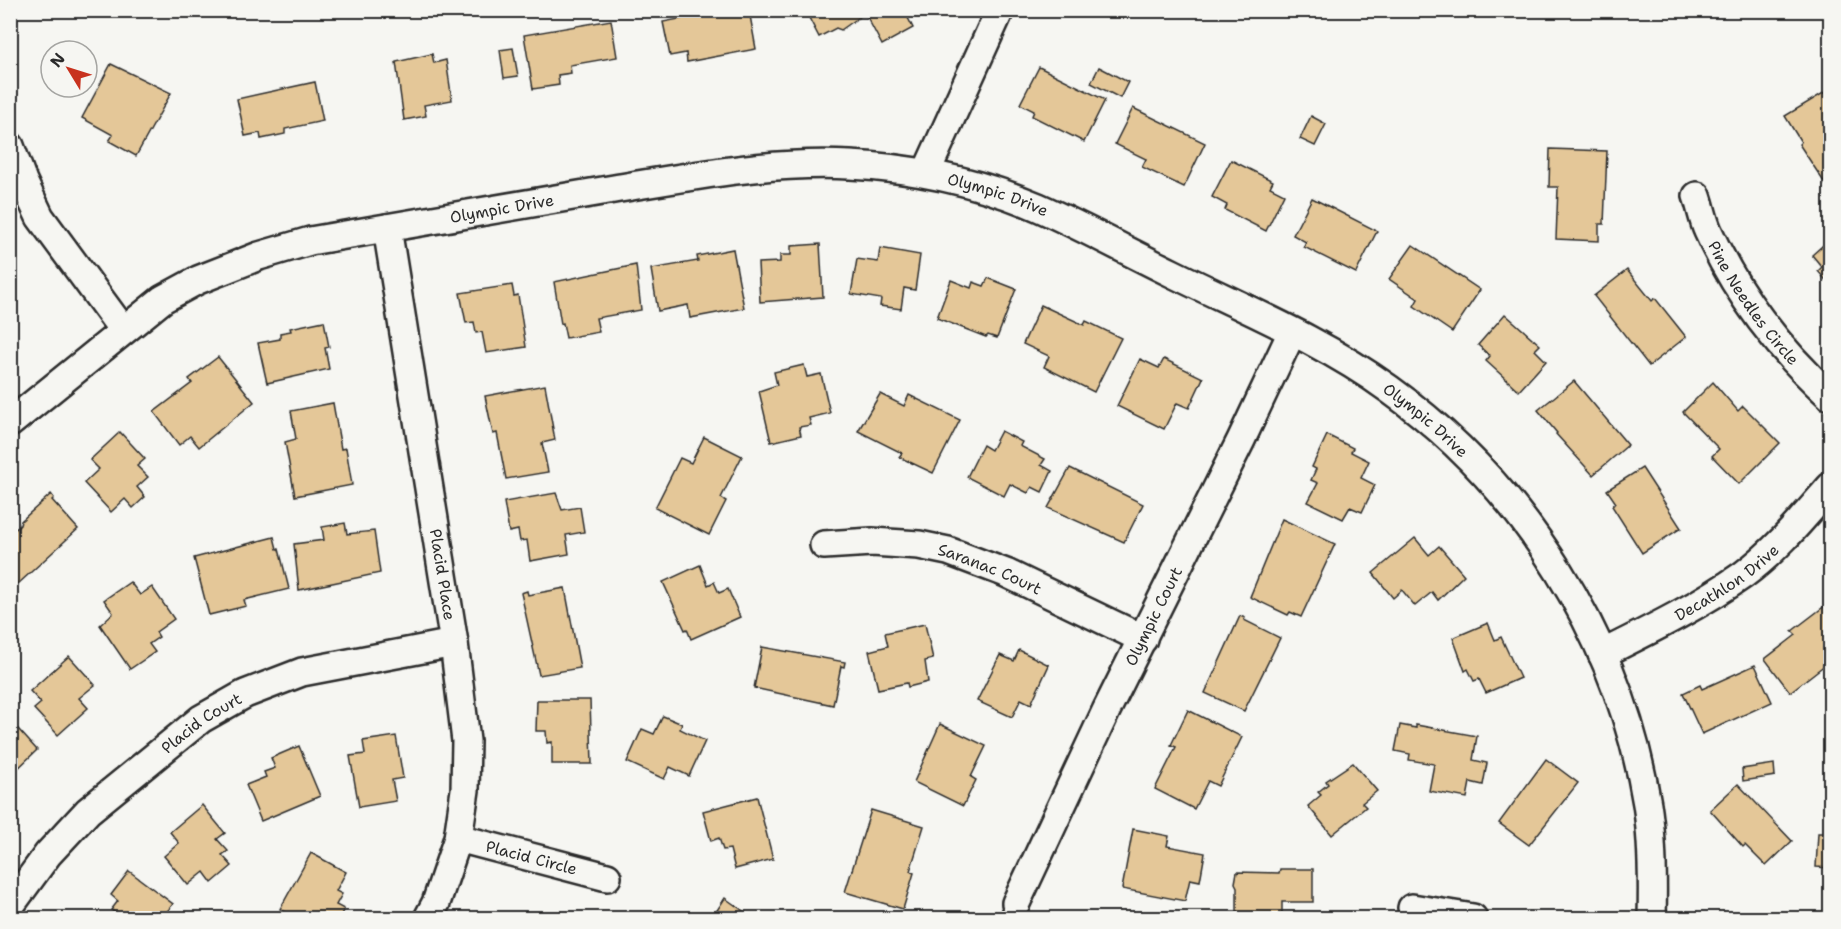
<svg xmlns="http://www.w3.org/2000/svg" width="1841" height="929" font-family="'Shantell Sans',sans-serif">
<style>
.building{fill:#e4c798;stroke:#2b2b2b;stroke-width:1.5}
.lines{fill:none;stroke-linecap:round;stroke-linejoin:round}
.minor-casing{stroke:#2b2b2b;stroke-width:32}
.minor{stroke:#f6f6f2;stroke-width:27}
.labels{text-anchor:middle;stroke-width:6;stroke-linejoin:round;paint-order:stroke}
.street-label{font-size:16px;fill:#2b2b2b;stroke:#f6f6f2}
</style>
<rect width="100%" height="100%" fill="#f6f6f2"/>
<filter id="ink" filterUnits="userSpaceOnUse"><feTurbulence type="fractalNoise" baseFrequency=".0167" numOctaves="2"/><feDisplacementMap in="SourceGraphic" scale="12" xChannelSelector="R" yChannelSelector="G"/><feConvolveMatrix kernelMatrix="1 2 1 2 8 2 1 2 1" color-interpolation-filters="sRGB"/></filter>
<g filter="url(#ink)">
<g class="building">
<path d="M726,10H749L756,49L687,62L686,53L670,56L663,22Z"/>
<path d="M805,10H904L913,28L882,45L865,13L841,30L836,28L819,37Z"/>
<path d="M611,20L617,57L570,65L571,73L558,75L559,85L533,89L524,35Z"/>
<path d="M513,48L518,76L504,78L500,50Z"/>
<path d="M432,54L434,63L446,60L452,100L424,105L426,116L404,120L396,62Z"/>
<path d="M111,64L171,93L136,156L109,141L113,135L82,118Z"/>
<path d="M1039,67L1105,100L1084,142L1032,116L1034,111L1020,104Z"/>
<path d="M1099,67L1128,82L1120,98L1091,83Z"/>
<path d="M315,82L323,121L285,129V134L261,139L260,133L245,136L237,99Z"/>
<path d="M1825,92L1830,102V191L1799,144L1801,142L1785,116Z"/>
<path d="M1133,108L1205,143L1184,187L1142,167L1146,159L1115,144Z"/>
<path d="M1311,116L1326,124L1315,146L1300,139Z"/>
<path d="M1550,149L1607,151L1604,224H1599V241L1556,239L1558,187H1549Z"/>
<path d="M1231,160L1273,181L1270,187L1284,194L1266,231L1225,210L1227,205L1212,197Z"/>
<path d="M1312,198L1377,231L1356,273L1304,247L1306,242L1293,235Z"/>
<path d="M1830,239V285L1818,271L1822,267L1812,255Z"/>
<path d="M820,244L823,297L760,302L758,263L780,262V255H791V246Z"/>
<path d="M1413,245L1480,290L1452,332L1414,306L1418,299L1389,279Z"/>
<path d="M880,248L920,255L915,290L904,288L901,309L880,306L881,299L851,294L857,259L878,262Z"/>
<path d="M733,249L744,308L690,318L688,305L658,311L651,269L698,261L697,256Z"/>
<path d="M636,265L641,310L596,318L599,332L566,338L563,323L561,324L554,282Z"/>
<path d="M1627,270L1652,301L1655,298L1686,337L1649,366L1594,296Z"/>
<path d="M988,278L1016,289L997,338L988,335L986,337L937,318L951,280L971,288L973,282L984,286Z"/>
<path d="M512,285L514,296L518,295L526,347L486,353L482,332L476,333L474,322L466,323L460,293Z"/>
<path d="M1041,305L1084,325L1086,321L1121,338L1094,392L1044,367L1049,356L1023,344Z"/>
<path d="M1505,314L1540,345L1535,350L1546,361L1519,391L1486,361L1490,356L1478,345Z"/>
<path d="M324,321L329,347L325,348L329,369L267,383L258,343L280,339V333L291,331L290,328Z"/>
<path d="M218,357L254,402L199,447L190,436L179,445L154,412L192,383L189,379Z"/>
<path d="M1140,359L1159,368L1164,359L1203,378L1189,408L1177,403L1164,429L1117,406Z"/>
<path d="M804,365L807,377L821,374L830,413L809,418L811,425L799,427L801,435L771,442L759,391L777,385L774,372Z"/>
<path d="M1574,381L1628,445L1593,475L1556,434L1557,433L1538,410Z"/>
<path d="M1713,382L1738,411L1743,406L1780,443L1739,484L1712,456L1719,449L1683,412Z"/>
<path d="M545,385L555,440L542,443L548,472L506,479L497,433L493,434L485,396Z"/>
<path d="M880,394L904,406L909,395L960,420L933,473L899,457L902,453L858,431Z"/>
<path d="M333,403L341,449L346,448L352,485L295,496L285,442L296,439L291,411Z"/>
<path d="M1001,431L1022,442L1020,446L1045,459L1041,465L1052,471L1042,492L1032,487L1028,493L1010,484L1004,496L967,477L983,445L991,450Z"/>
<path d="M120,432L145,459L137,466L148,477L137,487L145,497L133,508L125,499L111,512L84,483L99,469L90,460Z"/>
<path d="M1327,435L1353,448L1351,452L1369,461L1361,478L1375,485L1362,512L1350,507L1343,519L1308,502L1318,483L1311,480L1316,469L1312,467Z"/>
<path d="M704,437L742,456L721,498L726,501L709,535L655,508L680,458L691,463Z"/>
<path d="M1070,468L1143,504L1124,542L1048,508Z"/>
<path d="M1642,468L1681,528L1642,553L1612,506L1616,503L1607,490Z"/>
<path d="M556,493L562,510L580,507L584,532L566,535L569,554L530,561L527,540L520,541L518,530L509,532L504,502Z"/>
<path d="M51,494L54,498L52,500L78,529L18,584L10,575V534L20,525L21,521Z"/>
<path d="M1282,519L1335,544L1301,617L1290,612L1288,615L1250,597Z"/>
<path d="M345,523L347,534L374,531L380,573L299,590L294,544L324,540L322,527Z"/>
<path d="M274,537L277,549H279L289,589L244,600L246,606L209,615L194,558Z"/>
<path d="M1415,538L1429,555L1439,546L1464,575L1438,600L1432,592L1415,606L1402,590L1393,598L1373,573Z"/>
<path d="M700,565L708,585L714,582L719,593L728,589L740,617L691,639L687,629L685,630L663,582Z"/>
<path d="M130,582L140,595L152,587L174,619L156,632L159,637L149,644L155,652L130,669L100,625L113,613L104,600Z"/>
<path d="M565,588L580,668L539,675L521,593L527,591L528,595Z"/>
<path d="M1830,602V661L1790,692L1765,659L1796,635L1792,631Z"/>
<path d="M1240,616L1245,618L1244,620L1280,638L1244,711L1205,693Z"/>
<path d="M1488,623L1495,640L1501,637L1520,678L1486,693L1479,679L1474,681L1468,669L1465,671L1453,638Z"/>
<path d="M925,624L933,659L925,661L928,682L908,687L907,683L878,689L869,651L888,646L885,633Z"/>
<path d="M762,647L845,662L844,667L841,666L833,705L754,688Z"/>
<path d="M1019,650L1049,665L1031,704L1021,699L1012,717L977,701L1000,655L1014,661Z"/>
<path d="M69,656L95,685L79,698L88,708L58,735L34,709L41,703L30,691Z"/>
<path d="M1755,665L1772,702L1702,734L1683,693L1700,685L1702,689Z"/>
<path d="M537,700H590L592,764H552V742L547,743L546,731H536Z"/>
<path d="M1188,710L1242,737L1218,786L1208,781L1194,809L1155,789L1176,747L1171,745Z"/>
<path d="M663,716L682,724L680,729L705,741L689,776L670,767L664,779L627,762L642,729L654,734Z"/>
<path d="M10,720L37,750L10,776Z"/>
<path d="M940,724L986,746L971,777L976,780L963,806L914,782Z"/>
<path d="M1400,725L1416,728V725L1477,736L1473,760L1487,763L1483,785L1470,782L1467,798L1429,791L1434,764L1409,760L1410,754L1395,751Z"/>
<path d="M396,736L403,778L392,780L396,801L359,807L350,756L365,754L363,741Z"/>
<path d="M299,746L320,796L261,821L246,785L266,777L264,772L275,768L271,758Z"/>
<path d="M1546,759L1578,783L1529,845L1499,823Z"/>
<path d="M1353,763L1377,791L1362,803L1366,807L1332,835L1308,806L1321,795L1318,792L1328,784L1326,781Z"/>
<path d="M1774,764L1775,776L1743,781L1742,769Z"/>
<path d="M1738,784L1792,841L1766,866L1745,845L1743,847L1710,810Z"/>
<path d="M757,797L773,859L735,869L730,849L723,850L719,838L711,841L703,811Z"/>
<path d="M202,805L225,833L217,839L228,851L222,855L232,866L212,883L204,872L188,885L164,856L179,843L170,832Z"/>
<path d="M871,810L924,826L910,871L914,873L903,909L845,892Z"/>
<path d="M1133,829L1169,836L1167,846L1205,853L1200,881L1190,879L1185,901L1122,889Z"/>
<path d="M1818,833H1830V868L1816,867Z"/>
<path d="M311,853L346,872L336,891L342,894L336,905L344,909L339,918H297L280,909Z"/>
<path d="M1280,869H1313V902H1282V918H1237V887L1235,883L1237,872L1279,873Z"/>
<path d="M129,871L173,904L162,918H112L116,913L111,910L118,901L111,895Z"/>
<path d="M725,898L753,918H712Z"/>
</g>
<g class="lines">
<defs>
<g id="minor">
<path d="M10,146L23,181L40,217L123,330"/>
<path d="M926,173L1000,10"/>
<path id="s1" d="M1697,196C1701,207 1703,220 1708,231C1736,293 1780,351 1830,396"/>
<path id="s2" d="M387,228L454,643L466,741L465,790L458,838L436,903L428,918"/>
<path id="s3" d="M10,423L163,299L198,280L259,256L310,241C411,224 513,206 614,189C692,176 770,161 850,165C913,168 979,182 1038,207C1083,227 1127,251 1172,273C1245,309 1323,341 1389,389C1524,486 1620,639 1647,804C1653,842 1653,880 1652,918"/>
<path id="s4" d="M824,545L872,542L919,545L948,551L1006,573L1143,639"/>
<path id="s5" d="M1602,654C1650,630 1699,606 1743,575C1777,550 1803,518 1830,487"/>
<path id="s6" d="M458,838L607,877"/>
<path id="s7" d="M1016,903L1106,711L1241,440L1292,332"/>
<path id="s8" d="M10,906L48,854L88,811L201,719L245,694L302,672L454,643"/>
<path d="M1412,908L1473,918"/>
</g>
</defs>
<use href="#minor" class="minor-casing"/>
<use href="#minor" class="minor"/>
</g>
</g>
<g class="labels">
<g class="street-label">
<text dy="6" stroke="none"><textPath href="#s3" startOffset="1053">Olympic Drive</textPath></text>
<text dy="6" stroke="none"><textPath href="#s3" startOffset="550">Olympic Drive</textPath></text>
<text dy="6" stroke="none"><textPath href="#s1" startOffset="122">Pine Needles Circle</textPath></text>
<text dy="6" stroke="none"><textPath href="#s3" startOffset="1539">Olympic Drive</textPath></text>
<text dy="6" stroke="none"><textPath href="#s4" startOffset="170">Saranac Court</textPath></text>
<text dy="6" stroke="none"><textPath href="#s2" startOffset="351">Placid Place</textPath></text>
<text dy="6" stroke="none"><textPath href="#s5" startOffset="144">Decathlon Drive</textPath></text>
<text dy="6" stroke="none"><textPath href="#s7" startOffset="318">Olympic Court</textPath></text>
<text dy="6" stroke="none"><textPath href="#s8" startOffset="267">Placid Court</textPath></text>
<text dy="6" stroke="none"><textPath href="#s6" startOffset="76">Placid Circle</textPath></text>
</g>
</g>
<rect width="1841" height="929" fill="none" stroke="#f6f6f2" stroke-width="36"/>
<rect x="18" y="18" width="1805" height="893" fill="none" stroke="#2b2b2b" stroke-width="2" filter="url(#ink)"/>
<g transform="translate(69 69) rotate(308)"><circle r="28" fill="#f6f6f2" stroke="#a5a5a2" stroke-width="1.5"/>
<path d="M0-4.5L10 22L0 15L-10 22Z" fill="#c8321e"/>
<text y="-9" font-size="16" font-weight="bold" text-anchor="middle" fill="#2b2b2b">N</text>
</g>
</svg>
